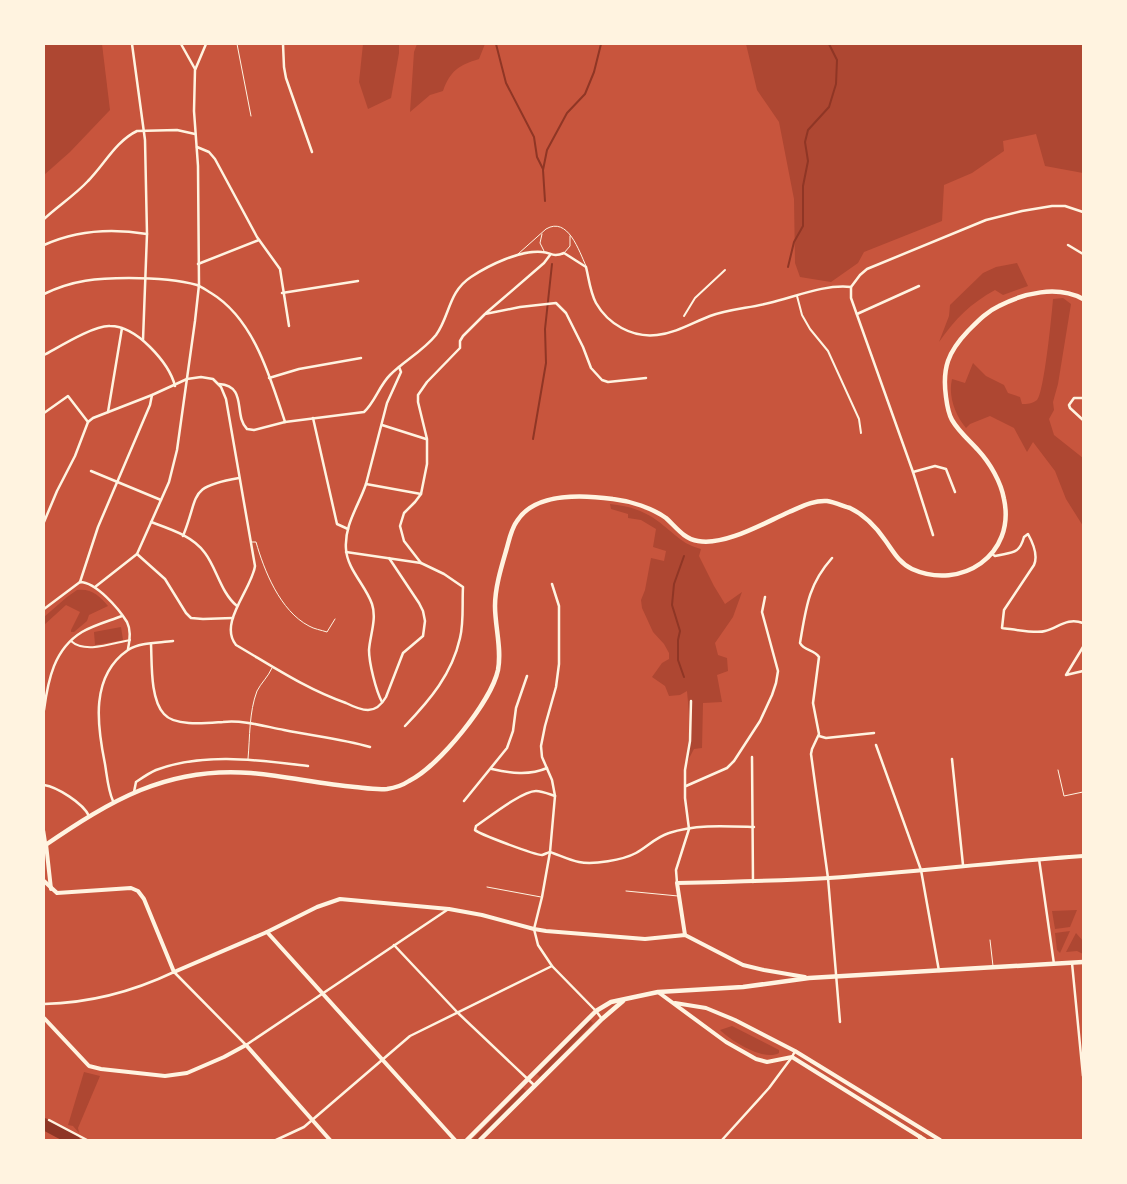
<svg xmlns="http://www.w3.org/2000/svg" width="1127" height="1184" font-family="Raleway,sans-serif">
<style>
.green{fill:#ae4732}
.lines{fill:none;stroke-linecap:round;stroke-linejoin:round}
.stream{stroke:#8f3625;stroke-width:2}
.river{stroke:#8f3625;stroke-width:12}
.service{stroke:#fff3e0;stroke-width:1}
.pedestrian{stroke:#fff3e0;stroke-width:2}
.minor{stroke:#fff3e0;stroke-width:2.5}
.tertiary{stroke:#fff3e0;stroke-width:4}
.secondary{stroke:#fff3e0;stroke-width:4}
.primary{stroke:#fff3e0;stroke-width:4.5}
.trunk{stroke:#fff3e0;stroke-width:4.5}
</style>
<rect width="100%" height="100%" fill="#c8553d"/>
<g class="green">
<path d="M44,44H102L110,110L70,152L44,175Z"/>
<path d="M363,44H399V53L391,98L368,109L359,82Z"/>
<path d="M417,44H485L479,59C459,65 450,71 443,91L430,95L410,112L414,52Z"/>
<path d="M746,44H1083V173L1045,166L1036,134L1003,141L1004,151L972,173L944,185L942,221L864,252L858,263L831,282L800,277L795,263L794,199L779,122L757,90Z"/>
<path d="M1017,263L1028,286L1003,295L995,290C971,303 955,319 939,342L949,316L950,305L983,273L996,267Z"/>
<path d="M1063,298L1071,304L1058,384L1053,402L1054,410L1049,419L1054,435L1083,458V526L1066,499L1055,471L1033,442L1027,452L1014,428L990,416L970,424L966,428C955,415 948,396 952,379L965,383L973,363L986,376L1004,385L1008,393L1020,397L1022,404C1027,404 1032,404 1037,400C1044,394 1052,313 1053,299Z"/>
<path d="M610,504C631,506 648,512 664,526C678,537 683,544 701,549L699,556L714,586L725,604L742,592L733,617L715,643L718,655L727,658L728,671L717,675L722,702L703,703L702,748L694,749L686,764L690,725L687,691L680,695L669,696L665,686L652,677L662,663L669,659V653L664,644L653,632L642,608L641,600L645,590L651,558L664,561L666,551L653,547L656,529L641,520L628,518V514L611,509Z"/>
<path d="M77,590C91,588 100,596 108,606L89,615L87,621L74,632H71V630L80,612L66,605L44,625V617L67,597Z"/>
<path d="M121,627L123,640L95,645L94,632Z"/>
<path d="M1077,910L1070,927L1055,929L1052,911Z"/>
<path d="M1070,931L1060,953L1057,950L1055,933Z"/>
<path d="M1076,933L1083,941V954L1077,951L1066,952Z"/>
<path d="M590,1020L593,1023L540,1077L537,1074Z"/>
<path d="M732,1026L779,1050V1053C764,1062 730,1040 720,1030Z"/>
<path d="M84,1072L100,1076L78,1128L79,1133L73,1126L68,1125Z"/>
<path d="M523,1088L526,1091L478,1140H472Z"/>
</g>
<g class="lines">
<g class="stream">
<path d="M496,44L506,83L534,137L537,157L543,169"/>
<path d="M545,201L543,170L547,150L567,113L585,94L594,72L601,44"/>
<path d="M788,267L794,242L803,226V186L808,161L805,142L808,130L829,107L836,84L837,60L829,44"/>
<path d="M533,439L546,363L545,329L552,264"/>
<path d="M684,556L674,584L672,605L680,631L678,640V660L684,677"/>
</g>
<path class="river" d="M44,1124L74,1140"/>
<g class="service">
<path d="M237,44L251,116"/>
<path d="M542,234L540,243L544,251"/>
<path d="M564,253L570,246V236"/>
<path d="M518,254L546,229C568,216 579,251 586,266"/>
<path d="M252,542H256C264,570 280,611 309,626C314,629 321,630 327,632L335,619"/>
<path d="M248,759C250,737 249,712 257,691C261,683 268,677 272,668"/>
<path d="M1058,770L1064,796L1083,792"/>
<path d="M487,887L541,897"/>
<path d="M626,891L678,896"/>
<path d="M990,940L993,966"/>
</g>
<g class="pedestrian">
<path d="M797,296L802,315L810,329L828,351L859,419L861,433"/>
<path d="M684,316L695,298L725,270"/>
<path d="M71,641C85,654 113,643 130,640"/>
</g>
<g class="minor">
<path d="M132,44L145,140L147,234L143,340"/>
<path d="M181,44L195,69"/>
<path d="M283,44L284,67L286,78L312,152"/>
<path d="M197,147L209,152L215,159L257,237L280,269L289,326"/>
<path d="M44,219C58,206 75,195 88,181C104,165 116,141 137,131L177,130L195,134"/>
<path d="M44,245C77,230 111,228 147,234"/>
<path d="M1068,245L1083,254"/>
<path d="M198,264L259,240"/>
<path d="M282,293L358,281"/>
<path d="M44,294C73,280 97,278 129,278C151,278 176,279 197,285C202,287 206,290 211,293C254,319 270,377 285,422"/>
<path d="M486,313L544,263L550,255"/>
<path d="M857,314L919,286"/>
<path d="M44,355C59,347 94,325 110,326C126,326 140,337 150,347C161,358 171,370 175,386"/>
<path d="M269,378L299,369L361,358"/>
<path d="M219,384C248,386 233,415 247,429L254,430L285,422L364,412C375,402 379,386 390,375C404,361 423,351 436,335C450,316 448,292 471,277C489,265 520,250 542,252C551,252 552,258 564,253L586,267C589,279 590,292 596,303C608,324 632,338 657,335C676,333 692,323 710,316C729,309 750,308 769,303C795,297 824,284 851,287"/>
<path d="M1083,398H1074L1069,405L1070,408L1083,420"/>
<path d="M108,412L122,328"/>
<path d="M44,413L68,396L88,422"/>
<path d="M313,418L337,524L348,529"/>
<path d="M382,425L426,439"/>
<path d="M91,471L161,500"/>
<path d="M913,472L935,466L946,469L955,492"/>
<path d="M366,484L421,494"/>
<path d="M44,522L57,491L75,456L88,422L93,418L152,395L187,379L201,377L213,379L221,387L226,399L255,566C252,589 218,623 236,645C272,666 306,689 346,703C352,706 361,710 368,710C377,710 382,704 386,697L403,653L423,636L425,621L423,611L419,603L389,558"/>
<path d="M151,522C170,529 193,536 205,553C217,569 221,593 237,606"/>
<path d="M933,535L913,472L851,298V287L860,275L867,269L986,220L1022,211L1052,206H1065L1083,212"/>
<path d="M183,536C200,494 187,487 239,478"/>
<path d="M346,552L421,563L444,574L463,587C462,604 464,622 460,638C452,674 430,700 405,726"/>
<path d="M137,554L165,579L186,613L191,618L203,619L233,618"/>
<path d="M992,554L995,556C1012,552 1019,555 1024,537L1028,534C1033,543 1038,556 1034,565L1004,610L1002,628C1011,629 1037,634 1045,631C1058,628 1067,617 1083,623"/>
<path d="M832,558C808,585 806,608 800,643C804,651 814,649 819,657L813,703L819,734L812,749L811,754L828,878L840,1022"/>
<path d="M421,563L404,541L400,526L404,513L415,502L421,494L427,464V439L418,402V395L427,382L460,348V341L463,336L485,314L520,307L556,303L566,313L583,347L591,368L602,380L608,382L646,378"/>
<path d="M80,582L98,527L150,405L152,395"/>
<path d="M552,584L559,606V664L556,687L545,726L541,746L542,757L552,780L555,796L550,852L542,897L534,929L538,945L552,966L596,1011L602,1019"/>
<path d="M95,587L137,554L169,482L177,450L195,321L199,285L198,166L194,111L195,70L206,44"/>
<path d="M44,609L80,582C96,582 119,609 127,622C131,630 130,640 128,649"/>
<path d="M151,644C152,663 150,699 164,714C175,727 208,723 223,722C244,720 263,726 284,730C313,736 342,739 370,747"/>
<path d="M1083,647L1066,675L1083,671"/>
<path d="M382,702C376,691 369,663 369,650C370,635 377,619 372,604C366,586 347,569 346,549C344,525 359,505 366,484L387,403L401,372L399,367"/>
<path d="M44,710C48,680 54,649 82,632C94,625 109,621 122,616"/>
<path d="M819,736L826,738L874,733"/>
<path d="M876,745L921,870L939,971"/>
<path d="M752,757L753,882"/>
<path d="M952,759L963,865"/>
<path d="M492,769C510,773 529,776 547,768"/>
<path d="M44,785C57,787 83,803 89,816"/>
<path d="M686,786L727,768L734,761L760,721L772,695L776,683L778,671L762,612L765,597"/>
<path d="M134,792L136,782C142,778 149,773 156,770C204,752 258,760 308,766"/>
<path d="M555,796C549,794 542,791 536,791C522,791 488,818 476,826L475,830C479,834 535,855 542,855C543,855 549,852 550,852C559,855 569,860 579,862C593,865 623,860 636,853C647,847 656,837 669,833C695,824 726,826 754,827"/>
<path d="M113,801C108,790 107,776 105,764C97,725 90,676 128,650C140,642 159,643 173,641"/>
<path d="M464,801L507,748L513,731L516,708L527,676"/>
<path d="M44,831L46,844"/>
<path d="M1039,859L1054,964"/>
<path d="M677,883L676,870L689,829L685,798V770L690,741L691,701"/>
<path d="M394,945L458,1013L534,1085"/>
<path d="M1072,963L1083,1076"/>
<path d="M44,1004C90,1003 132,992 174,972L246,1045L447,910"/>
<path d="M49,1120L87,1140"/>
<path d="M276,1140L304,1127L410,1036L552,966"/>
<path d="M722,1140L769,1088L792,1057L795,1051"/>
</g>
<g class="tertiary">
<path d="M267,932L455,1140"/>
<path d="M658,992L726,1042L756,1059L767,1062L792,1057L925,1140"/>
<path d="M675,1003L706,1008L735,1020L795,1051L940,1140"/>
<path d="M44,1018L89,1066L101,1069L165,1076L187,1073L224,1057L246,1045L330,1140"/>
</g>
<g class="secondary">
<path d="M46,844L51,889"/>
<path d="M44,881L57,893L131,888L138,891L144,899L174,972L267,932L317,907L340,899L449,909L482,915L534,929L546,931L645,939L685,935L743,965L764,970L805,977"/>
<path d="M685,935L677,883C728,882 778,881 829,878C914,872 998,862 1083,856"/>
</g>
<g class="primary">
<path d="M920,1137L921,1140"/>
<path d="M467,1140L596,1011L611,1002L658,992L743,987L809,978L1083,962"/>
<path d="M480,1140L602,1019L623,1001"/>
</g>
<path class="trunk" d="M44,846C110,801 167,766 251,773C286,776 320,784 355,787C365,788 376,790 387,789C394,788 403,785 409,781C439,766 491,702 498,670C502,649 495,627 495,606C495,588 501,568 506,551C509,541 511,529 517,521C535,492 584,495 613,499C631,501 652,508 666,518C676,527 684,539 698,541C725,546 764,523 789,512C801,507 813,500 827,501C834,502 843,506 850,508C865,515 876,527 885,540C893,551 899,563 912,569C961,591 1016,555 1004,499C1001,482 990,463 978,450C969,440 959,432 952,420C948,413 947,405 946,397C942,368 948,352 968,331C977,322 986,312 999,306C1024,293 1057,285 1083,299"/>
</g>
<rect width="1127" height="1184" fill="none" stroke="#fff3e0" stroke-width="90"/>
</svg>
